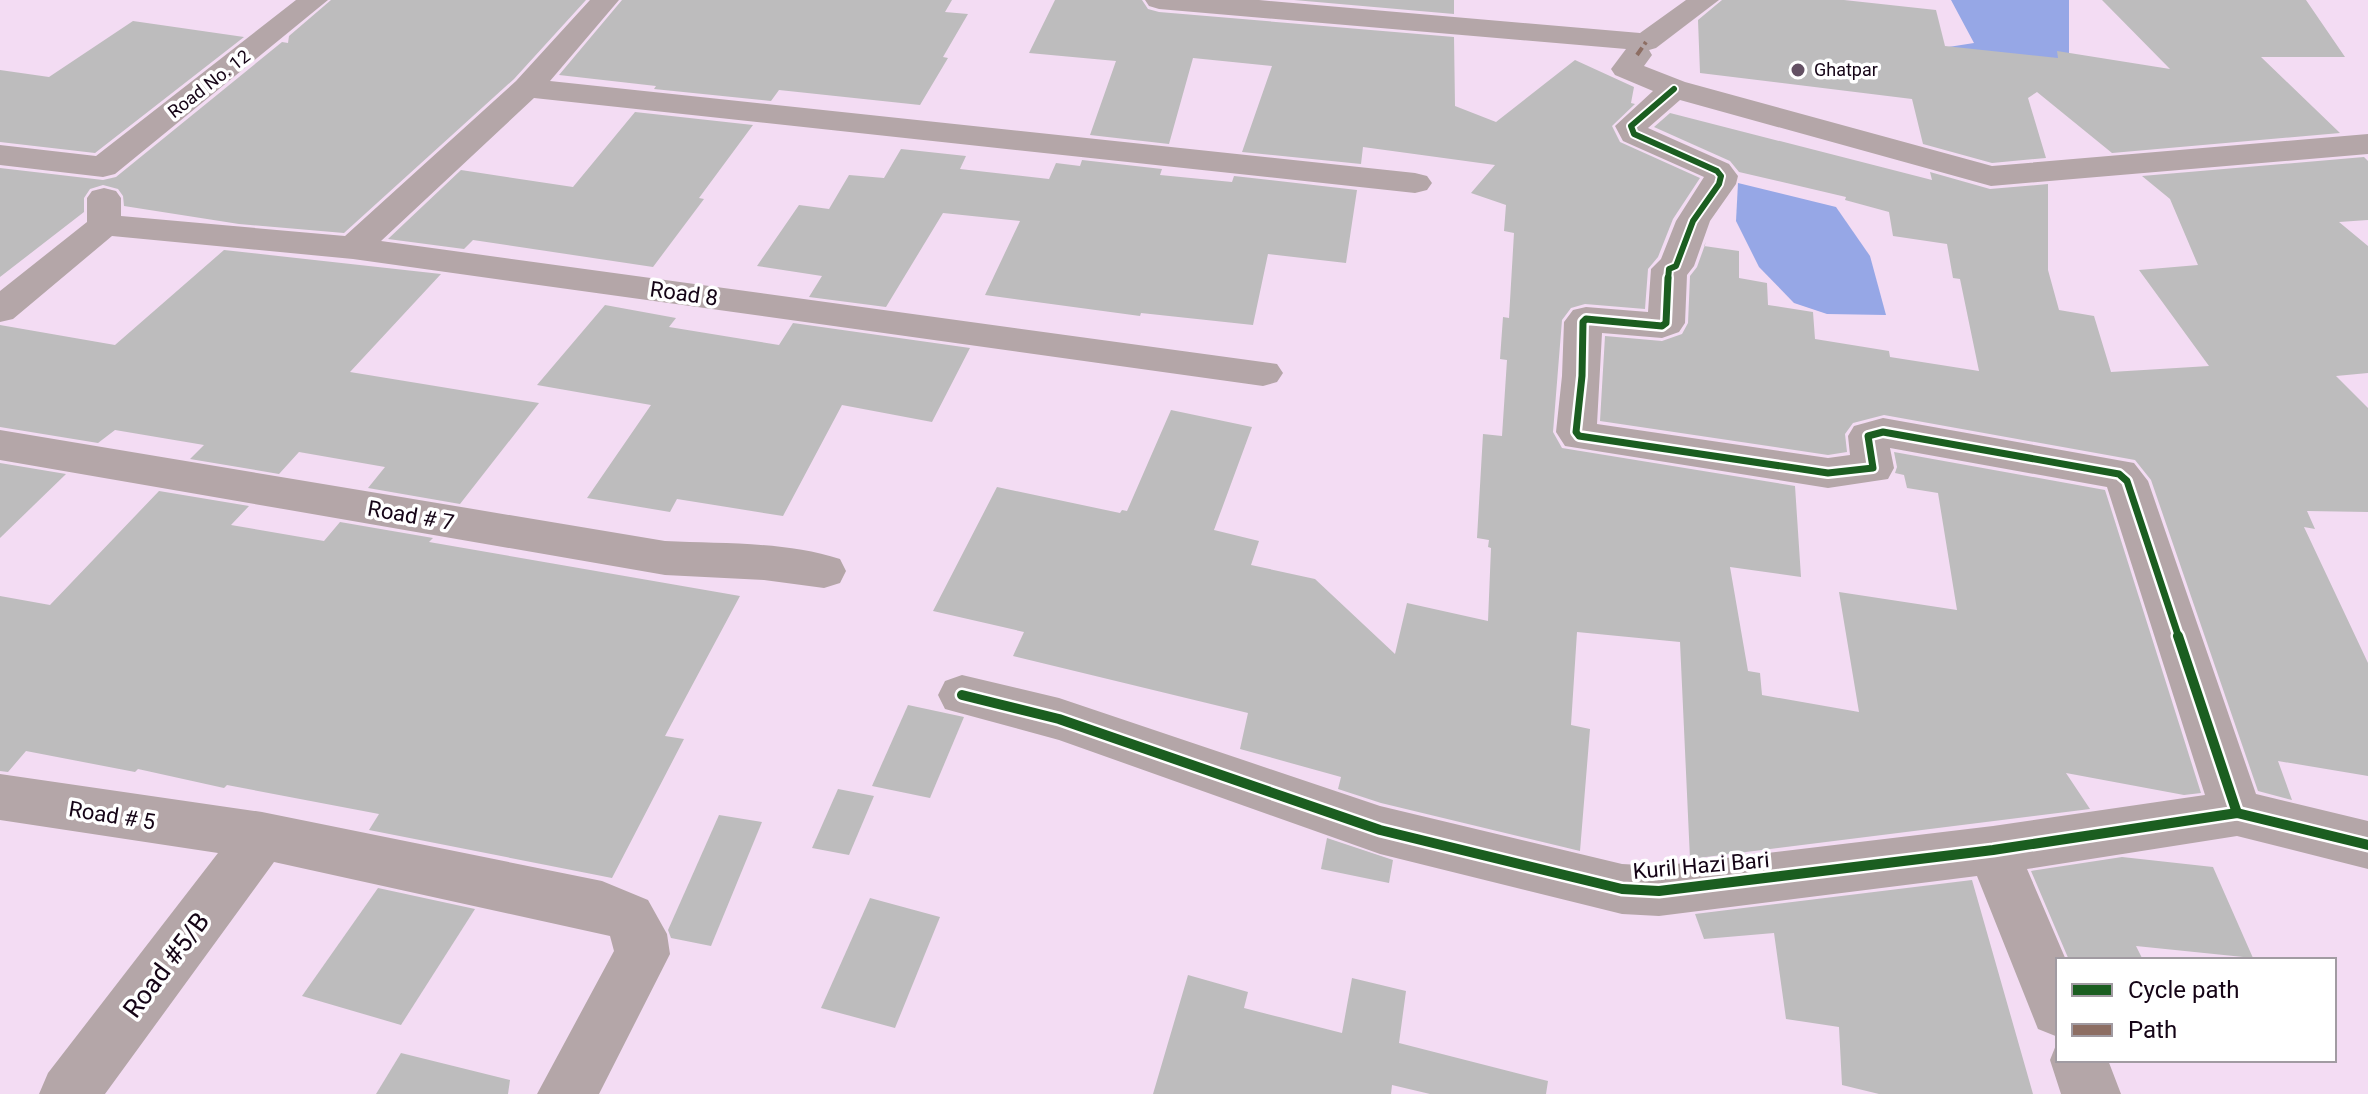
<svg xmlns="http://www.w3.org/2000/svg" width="2368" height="1094" font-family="Roboto,sans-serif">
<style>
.water{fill:#96a7e6}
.building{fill:#bdbcbd}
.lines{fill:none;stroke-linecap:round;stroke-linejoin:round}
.minor{fill:#b4a6a8;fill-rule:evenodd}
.quiet{stroke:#8d6e63;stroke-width:4;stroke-dasharray:9 4;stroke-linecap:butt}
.cycleway-far2-casing{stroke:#fff;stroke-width:10}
.cycleway-far1-casing{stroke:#fff;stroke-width:12}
.cycleway-casing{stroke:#fff;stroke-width:15}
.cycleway-far2{stroke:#1b5e20;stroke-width:6}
.cycleway-far1{stroke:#1b5e20;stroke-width:7}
.cycleway{stroke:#1b5e20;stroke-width:10}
.poi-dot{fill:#635063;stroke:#fff;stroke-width:3}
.labels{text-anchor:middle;stroke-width:7;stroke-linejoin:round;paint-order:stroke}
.far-poi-label{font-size:18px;fill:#150416;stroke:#fff;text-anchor:start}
.far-street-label{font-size:18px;fill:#150416;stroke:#fff}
.street-label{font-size:22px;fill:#150416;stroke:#fff}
.near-street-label{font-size:26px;fill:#150416;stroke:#fff}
</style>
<rect width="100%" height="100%" fill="#f3dcf3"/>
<g class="water">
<path d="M1951,0H2069V62L1942,48L1974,43Z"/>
<path d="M1738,183L1836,207L1870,256L1886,315L1827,314L1794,303L1759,267L1736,221Z"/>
</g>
<g class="building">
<path d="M331,0H586L514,79L344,233L239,224L124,206L123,196L118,189L103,185L90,189L84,198V212L0,277V168L103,180L116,177L282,42L288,43L289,36Z"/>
<path d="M622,0H952L945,12L968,14L943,57L948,58L920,105L779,90L771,101L654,89L656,86L559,75Z"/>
<path d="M1055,0H1142L1148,9L1159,12L1454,37L1455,106L1496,122L1575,60L1634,87L1631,103L1635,104L1612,126L1620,142L1700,178L1673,219L1658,257L1648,269L1645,309L1585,304L1571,308L1562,320L1553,432L1562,448L1795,486L1801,577L1730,567L1748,671L1760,673L1762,695L1859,712L1839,592L1957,610L1938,493L1907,488L1904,475L1895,473L1897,467L1894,452L2105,490L2201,793L2184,795L2066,773L2090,809L1690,859L1680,642L1577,632L1571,725L1590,729L1580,851L1381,803L1338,789L1341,777L1240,749L1248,713L1013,656L1024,632L933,611L997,487L1120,513L1122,510L1127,511L1171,410L1252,427L1214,530L1259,541L1251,565L1315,579L1395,654L1407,603L1488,621L1491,548L1488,547L1489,540L1477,538L1483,434L1502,436L1507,360L1500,359L1503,317L1509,318L1514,233L1504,231L1506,205L1471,193L1495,165L1363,147L1361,164L1242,152L1272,66L1193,58L1169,144L1090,135L1116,61L1029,53Z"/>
<path d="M1294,0H1454V14Z"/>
<path d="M1722,0H1844L1936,10L1945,46L2058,58L2057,51L2170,69L2102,0H2306L2345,57H2261L2340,133L2112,153L2037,92L2028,98L2046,158L1992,163L1923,144L1912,99L1700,73L1698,20Z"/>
<path d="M133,21L244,37L95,153L0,142V70L49,77Z"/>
<path d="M635,112L753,125L699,198L704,199L653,267L473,240L464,249L388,239L461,170L573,187Z"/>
<path d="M1670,113L1932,180L1930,172L1990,189L2048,184V270L2059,310L2094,316L2111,372L2209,366L2139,270L2198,265L2170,199L2142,176L2364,157L2368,161V220L2339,222L2368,246V373L2336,376L2368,408V512L2307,511L2315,529L2304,527L2368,663V776L2278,761L2292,800L2258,791L2151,480L2135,460L1884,415L1853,423L1845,434L1847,452L1828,455L1600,421L1605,336L1662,341L1682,334L1688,323L1690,276L1697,267L1706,242L1704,246L1739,251V278L1767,283L1768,305L1813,312L1815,339L1889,351L1890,357L1979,371L1960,279L1953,278L1947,244L1893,236L1889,212L1845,200L1846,197L1739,172L1730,161L1654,127Z"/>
<path d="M901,149L966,156L960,169L1049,179L1056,163L1080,166L1082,160L1162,169L1160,175L1232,182L1234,176L1357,190L1346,263L1268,254L1253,325L1141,313L1140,316L985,295L1020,221L943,213L886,307L809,297L822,276L757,266L799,205L829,209L849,175L884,178Z"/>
<path d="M224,250L441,274L350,372L539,403L460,504L368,488L385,467L299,452L279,474L190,459L204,445L115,430L98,443L0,427V325L115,345Z"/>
<path d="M605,305L676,318L669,327L779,345L793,323L970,348L932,422L842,405L783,516L677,499L670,512L587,498L651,405L537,385Z"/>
<path d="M0,463L66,474L0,538Z"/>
<path d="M159,491L249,506L231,525L324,541L340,522L433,538L429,542L740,596L665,736L684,739L612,878L369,830L379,814L227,785L224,788L138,769L135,772L26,751L8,772L0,771V596L50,605Z"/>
<path d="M908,705L964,717L930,798L872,786Z"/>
<path d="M838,789L874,796L849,855L812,848Z"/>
<path d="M719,815L762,822L711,946L671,938L668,930Z"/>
<path d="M1327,838L1393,860L1389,883L1321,869Z"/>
<path d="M2122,857L2213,867L2253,958L2136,946L2143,960H2069L2031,871Z"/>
<path d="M1972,880L2033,1094H1879L1842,1085L1839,1027L1786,1019L1774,933L1704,939L1695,914Z"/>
<path d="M378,888L475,909L401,1025L302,996Z"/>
<path d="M870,898L940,917L895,1028L821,1008Z"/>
<path d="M1188,975L1248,992L1244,1008L1342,1033L1352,978L1406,991L1399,1043L1548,1081L1546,1094H1430L1392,1085L1391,1094H1153Z"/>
<path d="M401,1053L510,1080L508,1094H376Z"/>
</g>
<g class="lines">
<g class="minor">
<path d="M296,0H328L115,174L103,177L0,165V145L96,156Z"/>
<path d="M590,0H619L550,81L1415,173L1427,176L1432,183L1427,190L1415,193L534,98L381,241L1277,364L1283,373L1277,382L1263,386L353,259L112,236L13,319L0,322V291L87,222V198L92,191L104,188L116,191L121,198V216L345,236L516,81Z"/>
<path d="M1145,0H1259L1640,33L1686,0H1719L1656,48L1649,50L1652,55L1644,66L1685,82L1992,166L2368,134V154L1991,186L1680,100L1648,128L1729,164L1738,176L1736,184L1710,221L1694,266L1687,275L1685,323L1679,332L1662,338L1602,333L1597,424L1828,458L1850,455L1848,436L1854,426L1883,418L2134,463L2148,481L2256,794L2368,821V869L2237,836L2027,869L2066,960H2058V1037L2038,1029L1977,876L1659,916L1622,914L1380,854L1059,740L945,709L938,695L945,681L962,675L1059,698L1380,806L1622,864L1659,866L1993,826L2205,795L2107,487L1890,448L1894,468L1888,479L1828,488L1565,446L1556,432L1562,376L1564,322L1573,310L1586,307L1648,312L1651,269L1661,259L1676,221L1704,177L1623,141L1615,126L1653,91L1615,75L1611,69L1626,49L1159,9L1149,6Z"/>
<path d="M0,430L665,541C722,544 785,541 840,559L846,571L840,583L824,588L764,580L665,575L0,460Z"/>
<path d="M0,774L262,812L602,881L648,900L667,934L670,954L599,1094H537L614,951L610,936L274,862L105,1094H39L48,1073L218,853L0,820Z"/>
<path d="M2058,1040V1060H2108L2121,1094H2061L2050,1060Z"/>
</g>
<path class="quiet" d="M1637,55L1646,42"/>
<defs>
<path id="cycleway-far2" d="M1668,280L1669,269L1676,266L1693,221L1719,184L1721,176L1717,171L1634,134L1631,126L1674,89"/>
<path id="cycleway-far1" d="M1668,278L1666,323L1662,326L1586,319L1583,322L1582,376L1576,432L1579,436L1828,473L1873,468L1868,436L1883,432L2119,474L2127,481L2179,638"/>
<g id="cycleway">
<path d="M2178,636L2237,813"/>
<path d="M962,695L1059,719L1380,830L1622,889L1659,891L1993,850L2237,813L2368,845"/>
</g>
</defs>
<use href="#cycleway-far2" class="cycleway-far2-casing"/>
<use href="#cycleway-far1" class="cycleway-far1-casing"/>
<use href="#cycleway" class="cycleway-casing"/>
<use href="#cycleway-far2" class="cycleway-far2"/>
<use href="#cycleway-far1" class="cycleway-far1"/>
<use href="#cycleway" class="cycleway"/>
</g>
<circle class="poi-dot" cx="1798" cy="70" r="8"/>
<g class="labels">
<g class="far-poi-label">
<text x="1814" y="76">Ghatpar</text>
</g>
<g class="far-street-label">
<text transform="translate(209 84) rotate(-38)" y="6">Road No. 12</text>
</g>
<g class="street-label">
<text transform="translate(684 293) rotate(8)" y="8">Road 8</text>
<text transform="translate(411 515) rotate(10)" y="8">Road # 7</text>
<text transform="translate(112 815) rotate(9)" y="8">Road # 5</text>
<text transform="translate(1701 865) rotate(-5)" y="8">Kuril Hazi Bari</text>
</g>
<g class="near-street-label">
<text transform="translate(166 965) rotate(-53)" y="9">Road #5/B</text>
</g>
</g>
<rect x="2056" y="958" width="280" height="104" fill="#ffffff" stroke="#a19ba2" stroke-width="2"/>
<rect x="2072" y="984" width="40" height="12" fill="#1b5e20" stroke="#a19ba2" stroke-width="2"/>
<text x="2128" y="998" font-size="24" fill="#150416">Cycle path</text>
<rect x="2072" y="1024" width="40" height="12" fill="#8d6e63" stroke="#a19ba2" stroke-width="2"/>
<text x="2128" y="1038" font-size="24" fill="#150416">Path</text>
</svg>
